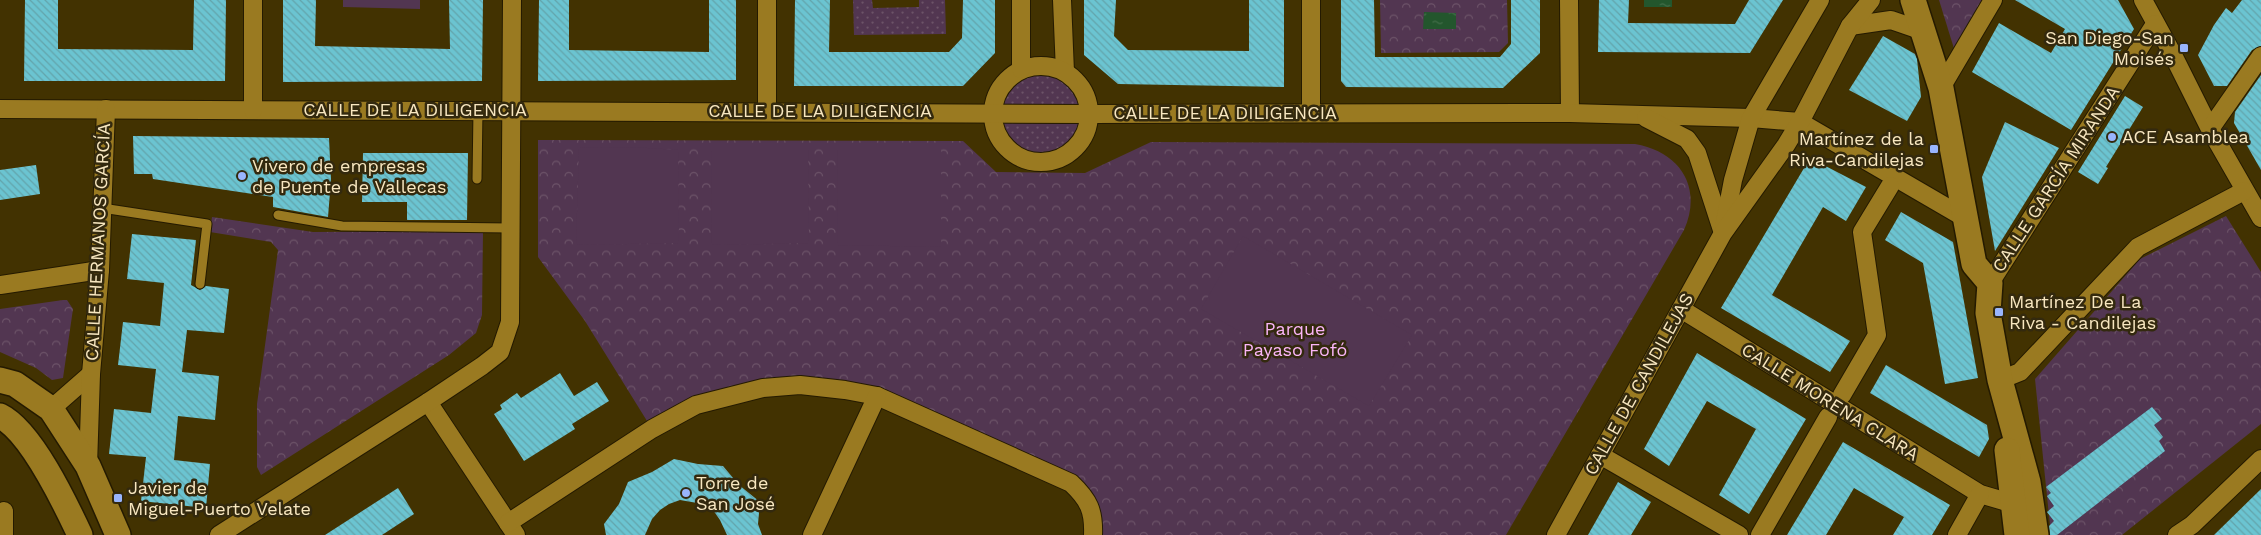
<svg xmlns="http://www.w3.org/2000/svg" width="2261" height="535" font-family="'Work Sans',sans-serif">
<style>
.grass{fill:url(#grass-dots)}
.park{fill:url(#park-crowns)}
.pitch{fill:#523651}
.water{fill:url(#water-ripples)}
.building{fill:url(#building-back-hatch)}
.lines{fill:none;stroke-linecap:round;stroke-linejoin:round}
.lane-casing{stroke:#241a01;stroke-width:11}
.street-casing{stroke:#241a01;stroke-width:20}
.secondary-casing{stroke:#241a01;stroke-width:28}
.lane{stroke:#9a7a21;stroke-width:9}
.street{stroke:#9a7a21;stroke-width:18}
.secondary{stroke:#9a7a21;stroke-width:25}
.poi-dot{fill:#99b5fd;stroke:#33290e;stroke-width:2}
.labels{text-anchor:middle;stroke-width:5;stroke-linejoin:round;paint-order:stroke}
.poi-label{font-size:18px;fill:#f8e7c0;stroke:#33290e;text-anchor:start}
.street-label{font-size:18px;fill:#f8e7c0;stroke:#33290e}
.park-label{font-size:18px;fill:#fbb5f8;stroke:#33290e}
</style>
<defs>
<pattern id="grass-dots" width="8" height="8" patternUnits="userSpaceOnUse" patternTransform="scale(1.25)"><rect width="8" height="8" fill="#523651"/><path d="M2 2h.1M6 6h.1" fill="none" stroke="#6c5368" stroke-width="1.8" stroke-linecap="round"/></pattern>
<pattern id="park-crowns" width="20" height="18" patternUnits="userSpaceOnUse" patternTransform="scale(1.25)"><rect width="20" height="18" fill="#523651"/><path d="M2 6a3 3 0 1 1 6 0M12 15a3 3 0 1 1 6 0" fill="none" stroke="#6c5368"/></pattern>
<pattern id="water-ripples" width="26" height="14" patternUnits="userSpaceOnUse" patternTransform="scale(1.25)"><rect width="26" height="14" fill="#23562d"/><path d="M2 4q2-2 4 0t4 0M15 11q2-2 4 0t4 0" fill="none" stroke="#446e4a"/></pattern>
<pattern id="building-back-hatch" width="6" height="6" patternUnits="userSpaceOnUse" patternTransform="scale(1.25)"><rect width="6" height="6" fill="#6bc4d1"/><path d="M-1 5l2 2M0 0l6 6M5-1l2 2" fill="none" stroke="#63a4ab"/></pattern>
</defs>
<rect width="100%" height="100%" fill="#423201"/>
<g class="grass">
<path d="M853,0H872L873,8L919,7V0H945L946,34L854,35Z"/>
<path d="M1032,72C1057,73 1066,77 1080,99L1079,105H1001C1001,86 1016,78 1032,72Z"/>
<path d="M1000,123L1080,124C1070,169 1008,167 1000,123Z"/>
</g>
<g class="park">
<path d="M1380,0H1507L1508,43L1499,52L1381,53Z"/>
<path d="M1939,0H1982L1956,55Z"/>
<path d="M538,140L963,141L996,172L1085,173L1151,142L1635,144C1680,152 1703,187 1684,230L1506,535H1093L1084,495L877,396L763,388L652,429L585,321L538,257Z"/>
<path d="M2226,216L2261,272V424L2122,535H2051L2035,379L2140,259Z"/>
<path d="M212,217L313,232L483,231L482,315L476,333L449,355L261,475L257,467V404L278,250L271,242L210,232Z"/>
<path d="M63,300H67L73,309L63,378L52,380L36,368L0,352V309Z"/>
</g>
<g class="pitch">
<path d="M343,0H420V9L343,7Z"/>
<path d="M632,147L678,150L679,243L576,245L579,148Z"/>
<path d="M838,147H941V247L837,245Z"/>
<path d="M711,148H808L809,243L712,245Z"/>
<path d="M1243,236L1412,335L1369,406L1201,309Z"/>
</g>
<g class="water">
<rect x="1644" y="0" width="28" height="7"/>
<path d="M1424,12L1456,13V29H1423Z"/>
</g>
<g class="building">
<path d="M25,0H58V49L193,50L194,0H226L225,81H24Z"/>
<path d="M283,0H316L315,46L450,49L449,0H483L482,81L283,82Z"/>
<path d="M539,0H569V50L709,52V0H736V80L538,81Z"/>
<path d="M795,0H830L829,52H949L962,38L963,0H995V53L963,86H794Z"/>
<path d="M1084,0H1116L1114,36L1128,50L1249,51V0H1284V87L1118,84L1084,55Z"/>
<path d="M1341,0H1374L1375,57H1500L1511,44V0H1540V53L1503,88L1346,87L1341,81Z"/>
<path d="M1599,0H1629L1628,23L1735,24L1749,0H1783L1750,53L1598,52Z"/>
<path d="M2015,0H2118L2134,29L2071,130L1972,72L1999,23L2051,53L2065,29Z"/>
<path d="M2242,0H2261V46L2252,50L2227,86H2214L2198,55L2214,25L2226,8L2232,13Z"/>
<path d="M1883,36L1915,54L1917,59L1921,97L1907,121L1849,90Z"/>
<path d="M2261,75V170L2234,123L2235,112Z"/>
<path d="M2125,96L2143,107L2106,167L2108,168L2098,184L2078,172Z"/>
<path d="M2005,122L2059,148L1995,251L1982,177Z"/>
<path d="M133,136L329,138L331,180L328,217L273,207V197L153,179L152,174H134Z"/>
<path d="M363,153H468L467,220H407V202H362Z"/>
<path d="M1810,158L1866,187L1846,221L1823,207L1772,295L1850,341L1830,372L1721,308Z"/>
<path d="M36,165L40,194L0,200V170Z"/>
<path d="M1901,212L1953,242L1978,378L1945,384L1923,263L1885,240Z"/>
<path d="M132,234L196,240L191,285L200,290L206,286L229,289L224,333L187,330L182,372L219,376L215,420L178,416L174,460L210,464L206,508L141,501L146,457L109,454L114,409L151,413L156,369L118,365L123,322L160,326L164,283L127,279Z"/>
<path d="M1697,353L1806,419L1749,514L1719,495L1756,429L1707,401L1669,466L1644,449Z"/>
<path d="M1886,365L1987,425L1989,439L1979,457L1870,393Z"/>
<path d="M560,373L574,396L597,382L609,401L572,424L575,429L524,461L494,414L502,409L500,405L517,393L521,398Z"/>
<path d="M2152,407L2162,419L2154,425L2163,437L2159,441L2165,451L2057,535H2050L2049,526L2054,521L2047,512L2054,506L2047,496L2051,493L2046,487Z"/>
<path d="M1843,442L1950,505L1932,535H1893L1904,517L1854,488L1826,535H1787Z"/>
<path d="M674,459L698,464L723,466L739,485L760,502L758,524L762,535H727L720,520L713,510L703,504L680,500L669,504L660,510L652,519L645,535H606L604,524L619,504L628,482L652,472Z"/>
<path d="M1618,482L1651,502L1631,535H1588Z"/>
<path d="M398,488L414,514L382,535H325Z"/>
<path d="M2261,489V535H2214Z"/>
</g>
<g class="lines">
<defs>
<g id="lane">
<path d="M477,179L478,110"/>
<path d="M102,208L207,224L200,284"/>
<path d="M278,215L342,226L511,228"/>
</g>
<g id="street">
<path d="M1062,0L1065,72"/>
<path d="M1569,0L1570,113"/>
<path d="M2143,0L2172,53L2210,129L2261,218"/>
<path d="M1850,26L1891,20L1923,31"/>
<circle cx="1041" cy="114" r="48"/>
<path d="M1021,69V0"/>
<path d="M1941,88L1993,0"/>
<path d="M0,109L1089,114L1570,113L1751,118L1800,122L1965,218"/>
<path d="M253,110V0"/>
<path d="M767,111V0"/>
<path d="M1311,113V0"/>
<path d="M1646,118L1687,139L1697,153L1722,230"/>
<path d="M2210,129L2261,56"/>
<path d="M1724,227L1733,180L1751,118L1820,0"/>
<path d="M1990,283L2155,24"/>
<path d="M0,285L100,270"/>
<path d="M1681,309L1980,494L2024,507"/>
<path d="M2000,380L2020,372L2138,247L2244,191"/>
<path d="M1842,395L1877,335L1862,232L1890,186"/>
<path d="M428,402L516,535"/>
<path d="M51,409L91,374"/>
<path d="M1600,455L1739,535"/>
<path d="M88,466L91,374L100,270L106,109"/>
<path d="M4,511V535"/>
<path d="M508,523L652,429L696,405L763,388L800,385L845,390L877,396L1071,483C1089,500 1094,511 1093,535"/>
<path d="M219,535L428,402L482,366L500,352L510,322L512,0"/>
<path d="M812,535L877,396"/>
<path d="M1556,535L1723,233L1786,145L1800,122L1850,26L1871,0"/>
<path d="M1760,535L1828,417"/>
<path d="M1957,535L1980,494"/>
<path d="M2177,535L2192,525L2261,459"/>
</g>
<g id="secondary">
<path d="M1913,0L1941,88L1974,264L1990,283L1988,313L2000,380L2028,482L2036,535"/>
<path d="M0,380L15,384L51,409L88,466L118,535"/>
<path d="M0,416C31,431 65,503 80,535"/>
<path d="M2007,450L2017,535"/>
</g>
</defs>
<use href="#lane" class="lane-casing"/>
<use href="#street" class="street-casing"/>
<use href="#secondary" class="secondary-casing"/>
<use href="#lane" class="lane"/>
<use href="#street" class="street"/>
<use href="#secondary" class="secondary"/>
</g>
<g class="poi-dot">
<rect x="2179" y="43" width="10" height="10" rx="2.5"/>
<circle cx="2112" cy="137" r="5"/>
<rect x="1929" y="144" width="10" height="10" rx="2.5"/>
<circle cx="242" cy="176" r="5"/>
<rect x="1994" y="307" width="10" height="10" rx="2.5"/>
<circle cx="686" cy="493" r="5"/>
<rect x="113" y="493" width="10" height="10" rx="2.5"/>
</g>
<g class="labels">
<g class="poi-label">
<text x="2174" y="44" text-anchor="end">San Diego-San<tspan x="2174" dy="21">Moisés</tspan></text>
<text x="2122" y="143">ACE Asamblea</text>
<text x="1924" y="145" text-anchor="end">Martínez de la<tspan x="1924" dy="21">Riva-Candilejas</tspan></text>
<text x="252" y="172">Vivero de empresas<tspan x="252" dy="21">de Puente de Vallecas</tspan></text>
<text x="2009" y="308">Martínez De La<tspan x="2009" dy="21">Riva - Candilejas</tspan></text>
<text x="696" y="489">Torre de<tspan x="696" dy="21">San José</tspan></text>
<text x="128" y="494">Javier de<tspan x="128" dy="21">Miguel-Puerto Velate</tspan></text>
</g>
<g class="street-label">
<text x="415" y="116">CALLE DE LA DILIGENCIA</text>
<text x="820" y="117">CALLE DE LA DILIGENCIA</text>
<text x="1225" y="119">CALLE DE LA DILIGENCIA</text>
<text transform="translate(2056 179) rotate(-57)" y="6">CALLE GARCÍA MIRANDA</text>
<text transform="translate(98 242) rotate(-87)" y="6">CALLE HERMANOS GARCÍA</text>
<text transform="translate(1639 384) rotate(-61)" y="6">CALLE DE CANDILEJAS</text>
<text transform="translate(1830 402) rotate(32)" y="6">CALLE MORENA CLARA</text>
</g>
<g class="park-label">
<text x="1295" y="335">Parque<tspan x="1295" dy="21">Payaso Fofó</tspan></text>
</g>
</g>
</svg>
